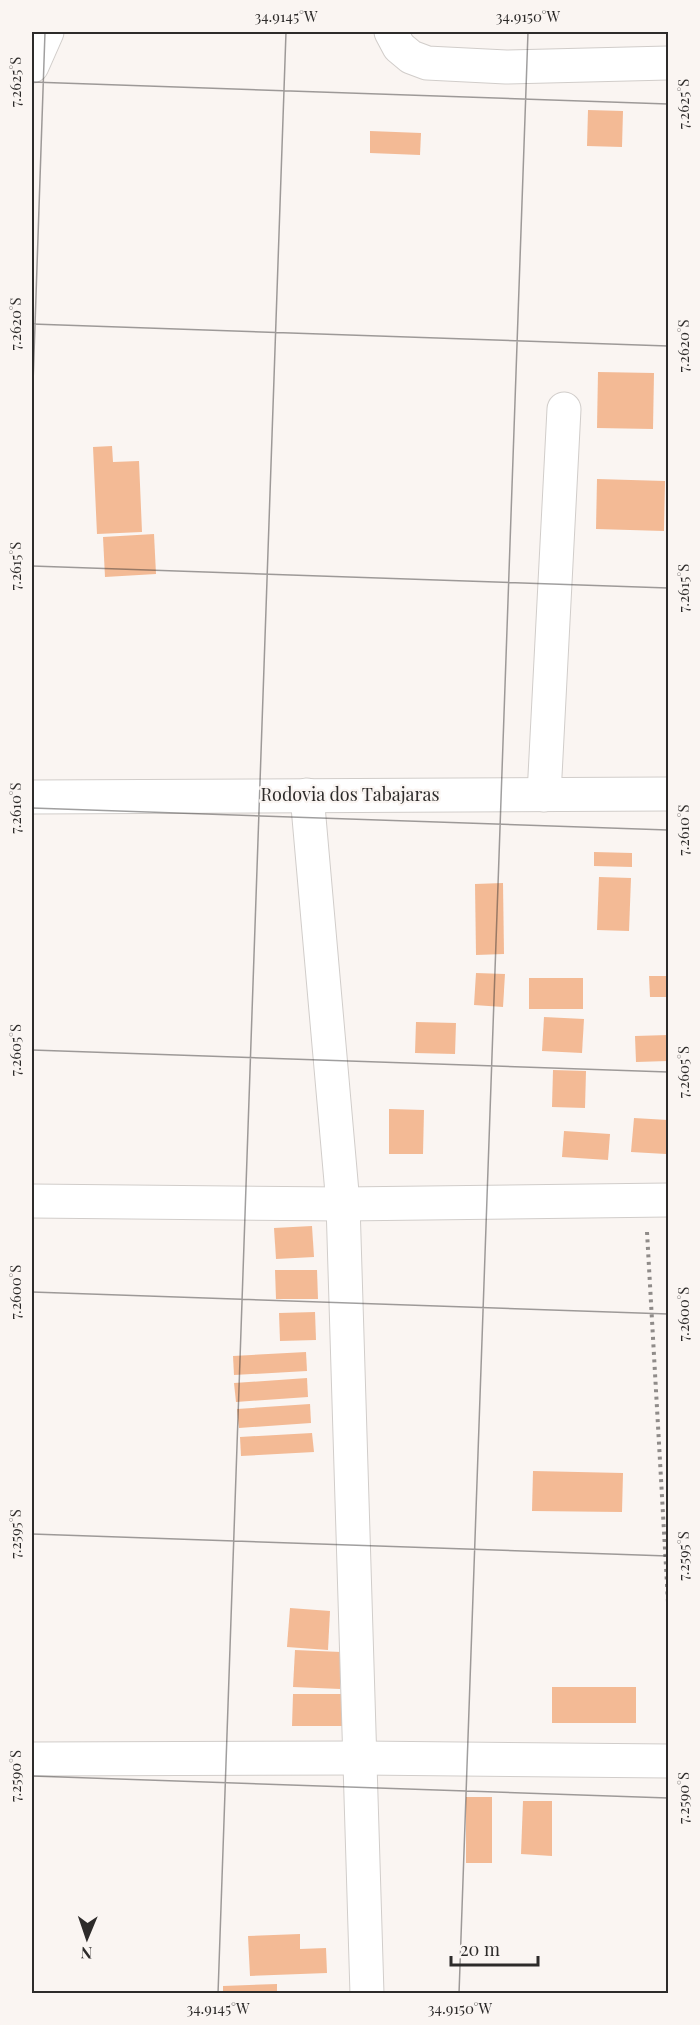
<svg xmlns="http://www.w3.org/2000/svg" width="700" height="2025" font-family="'Playfair Display',serif">
<style>
.building{fill:#f3ba95}
.lines{fill:none;stroke-linecap:round;stroke-linejoin:round}
.minor-casing{stroke:#d1cdca;stroke-width:35}
.major-casing{stroke:#d1cdca;stroke-width:35}
.path{stroke:#8f8b89;stroke-width:4;stroke-dasharray:3 4.5;stroke-linecap:butt}
.minor{stroke:#fff;stroke-width:33}
.major{stroke:#fff;stroke-width:33}
.ticks{fill:none;stroke:#2d2b2a;stroke-width:1.5;stroke-opacity:0.45}
.labels{text-anchor:middle;stroke-width:4.5;stroke-linejoin:round;paint-order:stroke}
.street-label{font-size:18px;fill:#2d2b2a;stroke:#faf5f2}
.neatline{fill:none;stroke:#2d2b2a;stroke-width:2}
.ticks-label{font-size:15px;text-anchor:middle;fill:#2d2b2a}
</style>
<rect width="100%" height="100%" fill="#faf5f2"/>
<g class="building">
<path d="M588,110L623,111L622,147L587,146Z"/>
<path d="M370,131L421,133L420,155L370,153Z"/>
<path d="M598,372L654,373L653,429L597,428Z"/>
<path d="M112,446L113,462L139,461L142,532L97,534L93,447Z"/>
<path d="M597,479L665,481L664,531L596,529Z"/>
<path d="M154,534L156,574L105,577L103,537Z"/>
<path d="M594,852L632,853V867L594,866Z"/>
<path d="M599,877L631,878L629,931L597,930Z"/>
<path d="M503,883L504,954L476,955L475,884Z"/>
<path d="M476,973L505,974L503,1007L474,1005Z"/>
<path d="M649,976H668V997H650Z"/>
<rect x="529" y="978" width="54" height="31"/>
<path d="M544,1017L584,1019L582,1053L542,1051Z"/>
<path d="M416,1022L456,1023L455,1054L415,1053Z"/>
<path d="M668,1035V1061L636,1062L635,1036Z"/>
<path d="M553,1070L586,1071L585,1108L552,1107Z"/>
<path d="M389,1109L424,1110L423,1154H389Z"/>
<path d="M634,1118L668,1120L666,1154L631,1152Z"/>
<path d="M564,1131L610,1134L608,1160L562,1157Z"/>
<path d="M312,1226L314,1257L276,1259L274,1228Z"/>
<path d="M275,1270H317L318,1299H276Z"/>
<path d="M315,1312L316,1340L280,1341L279,1313Z"/>
<path d="M306,1352L307,1371L234,1375L233,1356Z"/>
<path d="M307,1378L308,1397L236,1402L234,1383Z"/>
<path d="M310,1404L311,1423L239,1428L237,1409Z"/>
<path d="M312,1433L314,1452L241,1456L240,1437Z"/>
<path d="M533,1471L623,1473L622,1512L532,1511Z"/>
<path d="M290,1608L330,1611L328,1650L287,1647Z"/>
<path d="M295,1650L341,1652L340,1689L293,1687Z"/>
<rect x="552" y="1687" width="84" height="36"/>
<path d="M293,1694H347V1726H292Z"/>
<rect x="466" y="1797" width="26" height="66"/>
<path d="M523,1801H552V1856L521,1854Z"/>
<path d="M300,1934V1949L326,1948L327,1973L250,1976L248,1936Z"/>
<path d="M277,1984V1994H223V1986Z"/>
</g>
<g class="lines">
<defs>
<g id="minor">
<path d="M391,32L399,47L411,57L427,63L506,67L668,63"/>
<path d="M32,66L47,32"/>
<path d="M307,795L343,1204L367,1994"/>
<path d="M544,795L564,409"/>
<path d="M32,1201L343,1204L668,1200"/>
<path d="M32,1759L361,1758L668,1761"/>
</g>
<path id="major" d="M32,797L668,794"/>
</defs>
<use href="#minor" class="minor-casing"/>
<use href="#major" class="major-casing"/>
<path class="path" d="M647,1232L668,1602"/>
<use href="#minor" class="minor"/>
<use href="#major" class="major"/>
</g>
<path class="ticks" d="M32,82L668,104M32,324L668,346M32,413L45,32M32,566L668,588M32,808L668,830M32,1050L668,1072M32,1292L668,1314M32,1534L668,1556M32,1776L668,1798M218,1994L286,32M459,1994L528,32"/>
<g class="labels">
<g class="street-label">
<text x="350" y="801">Rodovia dos Tabajaras</text>
</g>
</g>
<rect width="700" height="2025" fill="none" stroke="#faf5f2" stroke-width="66"/>
<g transform="translate(87 1938) rotate(182)" stroke="#faf5f2" stroke-width="4.5" paint-order="stroke">
<path d="M0-4.5L10 22L0 15L-10 22Z" fill="#2d2b2a"/>
<text y="-9" font-size="16" font-weight="bold" text-anchor="middle" fill="#2d2b2a">N</text>
</g>
<path d="M451 1956v9h87v-9" fill="none" stroke="#2d2b2a" stroke-width="3"/>
<text x="460" y="1956" font-size="18" fill="#2d2b2a" stroke="#faf5f2" stroke-width="4.5" paint-order="stroke">20 m</text>
<rect x="33" y="33" width="634" height="1959" class="neatline"/>
<g class="ticks-label">
<text x="286" y="22">34.9145°W</text>
<text x="528" y="22">34.9150°W</text>
<text transform="translate(16 82) rotate(-90)" y="5">7.2625°S</text>
<text transform="translate(684 104) rotate(-90)" y="5">7.2625°S</text>
<text transform="translate(16 324) rotate(-90)" y="5">7.2620°S</text>
<text transform="translate(684 346) rotate(-90)" y="5">7.2620°S</text>
<text transform="translate(16 566) rotate(-90)" y="5">7.2615°S</text>
<text transform="translate(684 588) rotate(-90)" y="5">7.2615°S</text>
<text transform="translate(16 808) rotate(-90)" y="5">7.2610°S</text>
<text transform="translate(684 830) rotate(-90)" y="5">7.2610°S</text>
<text transform="translate(16 1050) rotate(-90)" y="5">7.2605°S</text>
<text transform="translate(684 1072) rotate(-90)" y="5">7.2605°S</text>
<text transform="translate(16 1292) rotate(-90)" y="5">7.2600°S</text>
<text transform="translate(684 1314) rotate(-90)" y="5">7.2600°S</text>
<text transform="translate(16 1534) rotate(-90)" y="5">7.2595°S</text>
<text transform="translate(684 1556) rotate(-90)" y="5">7.2595°S</text>
<text transform="translate(16 1776) rotate(-90)" y="5">7.2590°S</text>
<text transform="translate(684 1798) rotate(-90)" y="5">7.2590°S</text>
<text x="218" y="2014">34.9145°W</text>
<text x="460" y="2014">34.9150°W</text>
</g>
</svg>
